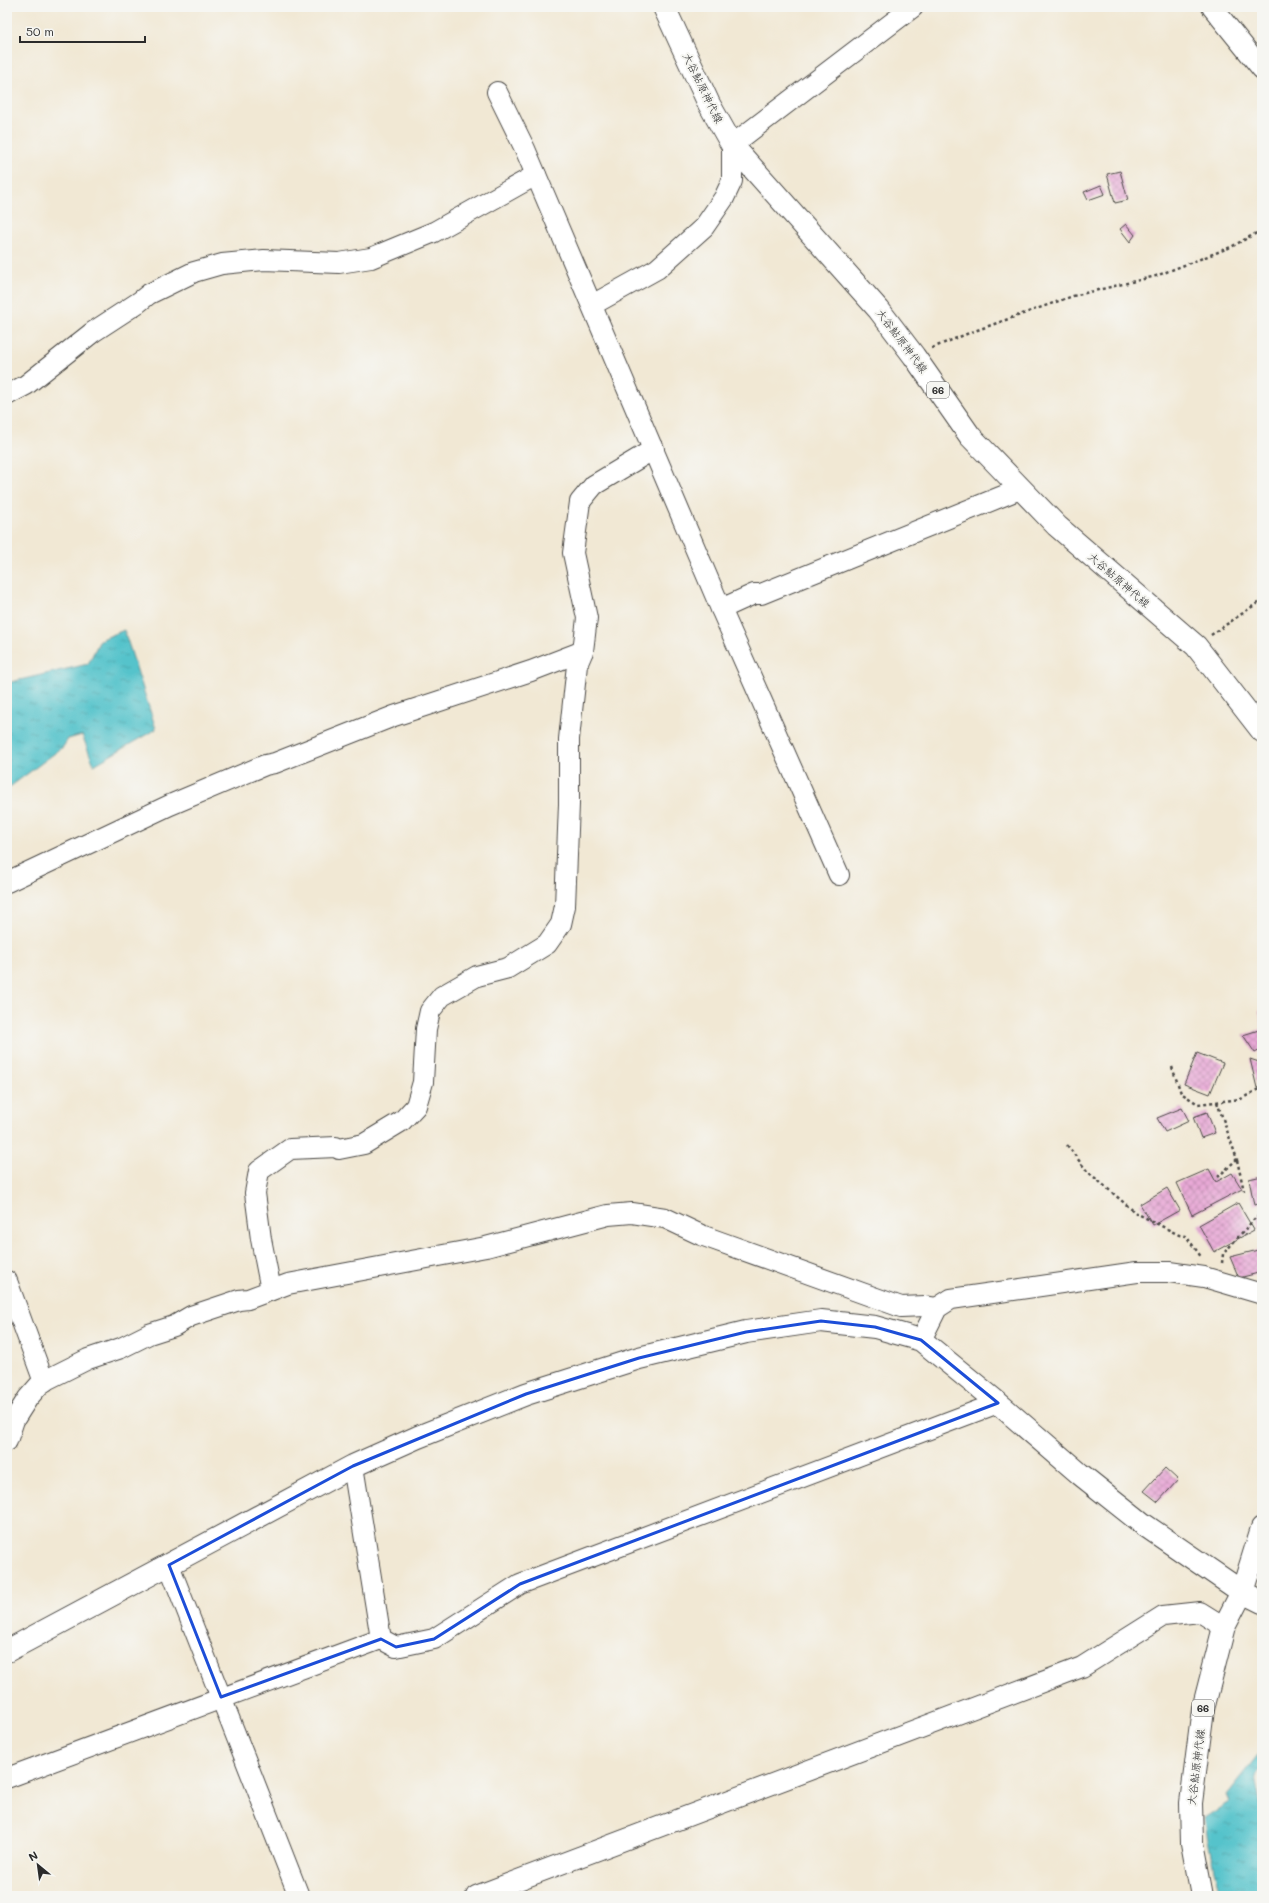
<svg xmlns="http://www.w3.org/2000/svg" width="1269" height="1903" font-family="Mali,'Klee One',sans-serif">
<style>
.water{fill:url(#water-ripples);stroke:#40777b}
.building{fill:url(#building-cross-hatch)}
.lines{fill:none;stroke-linecap:round;stroke-linejoin:round}
.minor-casing{stroke:#494744;stroke-width:22}
.tertiary-casing{stroke:#494744;stroke-width:24}
.primary-casing{stroke:#494744;stroke-width:24}
.path{stroke:#494744;stroke-width:2.5;stroke-dasharray:3 3;stroke-linecap:butt}
.minor{stroke:#fff;stroke-width:20}
.tertiary{stroke:#fff;stroke-width:22}
.primary{stroke:#fff;stroke-width:22}
.marked{fill:none;stroke:#1d4ed8;stroke-width:3;stroke-linejoin:round}
.labels{text-anchor:middle;stroke-width:4;stroke-linejoin:round;paint-order:stroke}
.shield{fill:#f6f6f2;stroke:#686867;stroke-width:1}
.shield-label{font-size:10px;font-weight:bold;fill:#2b2b2b}
.street-label{font-size:11px;fill:#2b2b2b;stroke:#f6f6f2}
</style>
<defs>
<pattern id="water-ripples" width="26" height="14" patternUnits="userSpaceOnUse"><rect width="26" height="14" fill="#55c3cb"/><path d="M2 4q2-2 4 0t4 0M15 11q2-2 4 0t4 0" fill="none" stroke="#479fa5"/></pattern>
<pattern id="building-cross-hatch" width="8" height="8" patternUnits="userSpaceOnUse"><rect width="8" height="8" fill="#e8a9d6"/><path d="M0 0l8 8M0 8l8-8" fill="none" stroke="#bc8aae"/></pattern>
</defs>
<rect width="100%" height="100%" fill="#f6f6f2"/>
<filter id="ink" filterUnits="userSpaceOnUse"><feTurbulence type="fractalNoise" baseFrequency=".025" numOctaves="2"/><feDisplacementMap in="SourceGraphic" scale="8" xChannelSelector="R" yChannelSelector="G"/><feConvolveMatrix kernelMatrix="1 2 1 2 8 2 1 2 1" color-interpolation-filters="sRGB"/></filter>
<filter id="wash" filterUnits="userSpaceOnUse"><feTurbulence type="fractalNoise" baseFrequency=".012" numOctaves="4" result="noise"/><feDisplacementMap in="SourceGraphic" scale="16" xChannelSelector="R" yChannelSelector="G"/><feGaussianBlur stdDeviation="0.9" result="paint"/><feColorMatrix in="noise" values="0 0 0 0 0 0 0 0 0 0 0 0 0 0 0 0 0 1.4 0 .05"/><feComposite in="paint" operator="in"/></filter>
<g filter="url(#wash)">
<rect width="100%" height="100%" fill="#f1e8d4"/>
<g class="water">
<path d="M124,630L156,729L94,765L82,735L68,739L63,747L7,789V683L88,664L100,640Z"/>
<path d="M1262,1750V1765L1255,1776L1262,1812V1896H1221L1214,1871L1204,1818L1229,1802L1226,1795Z"/>
</g>
<g id="blocks">
<g class="building">
<path d="M1120,171L1128,200L1115,203L1107,174Z"/>
<path d="M1101,185L1105,194L1088,200L1084,192Z"/>
<path d="M1126,224L1135,235L1130,242L1120,229Z"/>
<path d="M1262,1009V1026H1261L1259,1010Z"/>
<path d="M1262,1029V1049L1255,1053L1243,1035Z"/>
<path d="M1197,1053L1223,1063L1210,1094L1184,1084Z"/>
<path d="M1250,1059L1262,1063V1086L1257,1088Z"/>
<path d="M1182,1108L1189,1121L1165,1132L1157,1118Z"/>
<path d="M1207,1112L1215,1133L1201,1138L1193,1117Z"/>
<path d="M1209,1169L1216,1182L1232,1173L1242,1189L1192,1215L1177,1183Z"/>
<path d="M1262,1176V1203L1254,1205L1249,1179Z"/>
<path d="M1167,1188L1180,1210L1153,1225L1140,1204Z"/>
<path d="M1238,1203L1254,1230L1214,1252L1199,1225Z"/>
<path d="M1262,1215V1235H1261L1257,1216Z"/>
<path d="M1262,1249V1272L1239,1278L1230,1257Z"/>
<path d="M1165,1468L1178,1480L1158,1502L1144,1491Z"/>
</g>
</g>
</g>
<g filter="url(#ink)">
<use href="#blocks" fill-opacity="0" stroke="#494744" stroke-width="1"/>
<g class="lines">
<defs>
<g id="minor">
<path d="M1212,7L1262,69"/>
<path d="M497,92L525,149L721,609L839,875"/>
<path d="M592,305L657,269L704,227L724,198L732,181V145L913,7"/>
<path d="M7,395L26,385L93,332L139,302L149,294L194,272L222,264L264,260L339,263L371,258L434,232L536,175"/>
<path d="M721,609L754,594H761L1020,489"/>
<path d="M7,882L170,805L265,765L275,763L394,716L531,671L583,651"/>
<path d="M7,1281L44,1382"/>
<path d="M271,1290L261,1239L255,1193L259,1171L290,1149L336,1147L339,1149L364,1144L402,1121L416,1106L423,1082L426,1029L430,1011L442,996L477,976L508,968L547,944L561,924L565,906L569,804V739L577,665L583,651L587,618L573,553L580,502L594,485L654,449"/>
<path d="M921,1340L937,1308L951,1299L1137,1272H1169L1204,1277L1262,1294"/>
<path d="M7,1441L14,1420L28,1398L42,1382L88,1359L121,1348L149,1334L174,1326L191,1316L239,1300L248,1299L288,1284L486,1247L608,1215L632,1213L665,1218L701,1235L901,1307L925,1306L937,1308"/>
<path d="M353,1466L381,1639"/>
<path d="M169,1565L299,1896"/>
<path d="M7,1778L381,1639L396,1647L434,1639L520,1584L998,1403"/>
<path d="M476,1896L1082,1667L1163,1616L1200,1612L1224,1627"/>
</g>
<path id="tertiary" d="M7,1651L353,1466L418,1437L526,1394L639,1358L746,1332L821,1321L875,1327L921,1340L998,1403L1080,1474L1143,1524L1242,1592L1262,1602"/>
<g id="primary">
<path d="M664,7L709,104L732,145L879,310L914,356L970,436L1057,526L1196,646L1262,731"/>
<path d="M1202,1896L1192,1843L1191,1803L1203,1709L1224,1627L1242,1592L1262,1528"/>
</g>
</defs>
<use href="#minor" class="minor-casing"/>
<use href="#tertiary" class="tertiary-casing"/>
<use href="#primary" class="primary-casing"/>
<g class="path">
<path d="M932,348L969,333L1073,296L1156,276L1231,247L1262,230"/>
<path d="M1211,635L1262,600"/>
<path d="M1172,1067L1181,1093L1198,1104L1241,1099L1262,1087"/>
<path d="M1217,1102L1237,1159L1218,1177"/>
<path d="M1067,1145L1087,1171L1136,1213L1179,1235L1186,1236L1202,1258"/>
<path d="M1237,1160L1244,1191"/>
<path d="M1222,1263L1223,1254L1257,1216L1262,1215"/>
</g>
<use href="#minor" class="minor"/>
<use href="#tertiary" class="tertiary"/>
<use href="#primary" class="primary"/>
</g>
</g>
<path class="marked" d="M821,1321L875,1327L921,1340L998,1403L520,1584L434,1639L396,1647L381,1639L221,1697L169,1565L353,1466L526,1394L639,1358L746,1332Z"/>
<g class="labels">
<g class="shield">
<rect x="927" y="382" width="22" height="16" rx="3"/>
<rect x="1192" y="1700" width="22" height="16" rx="3"/>
</g>
<g class="shield-label">
<text x="938" y="394">66</text>
<text x="1203" y="1712">66</text>
</g>
<g class="street-label">
<text transform="translate(703 88) rotate(64)" y="4">大谷鮎原神代線</text>
<text transform="translate(902 341) rotate(53)" y="4">大谷鮎原神代線</text>
<text transform="translate(1119 580) rotate(41)" y="4">大谷鮎原神代線</text>
<text transform="translate(1196 1767) rotate(-83)" y="4">大谷鮎原神代線</text>
</g>
</g>
<rect width="1269" height="1903" fill="none" stroke="#f6f6f2" stroke-width="24"/>
<g transform="translate(38 1865) rotate(331)" stroke="#f6f6f2" stroke-width="3" paint-order="stroke">
<path d="M0-3L7 15L0 10L-7 15Z" fill="#2b2b2b"/>
<text y="-6" font-size="11" font-weight="bold" text-anchor="middle" fill="#2b2b2b">N</text>
</g>
<path d="M20 36v6h125v-6" fill="none" stroke="#2b2b2b" stroke-width="2"/>
<text x="26" y="36" font-size="12" fill="#2b2b2b" stroke="#f6f6f2" stroke-width="3" paint-order="stroke">50 m</text>
</svg>
